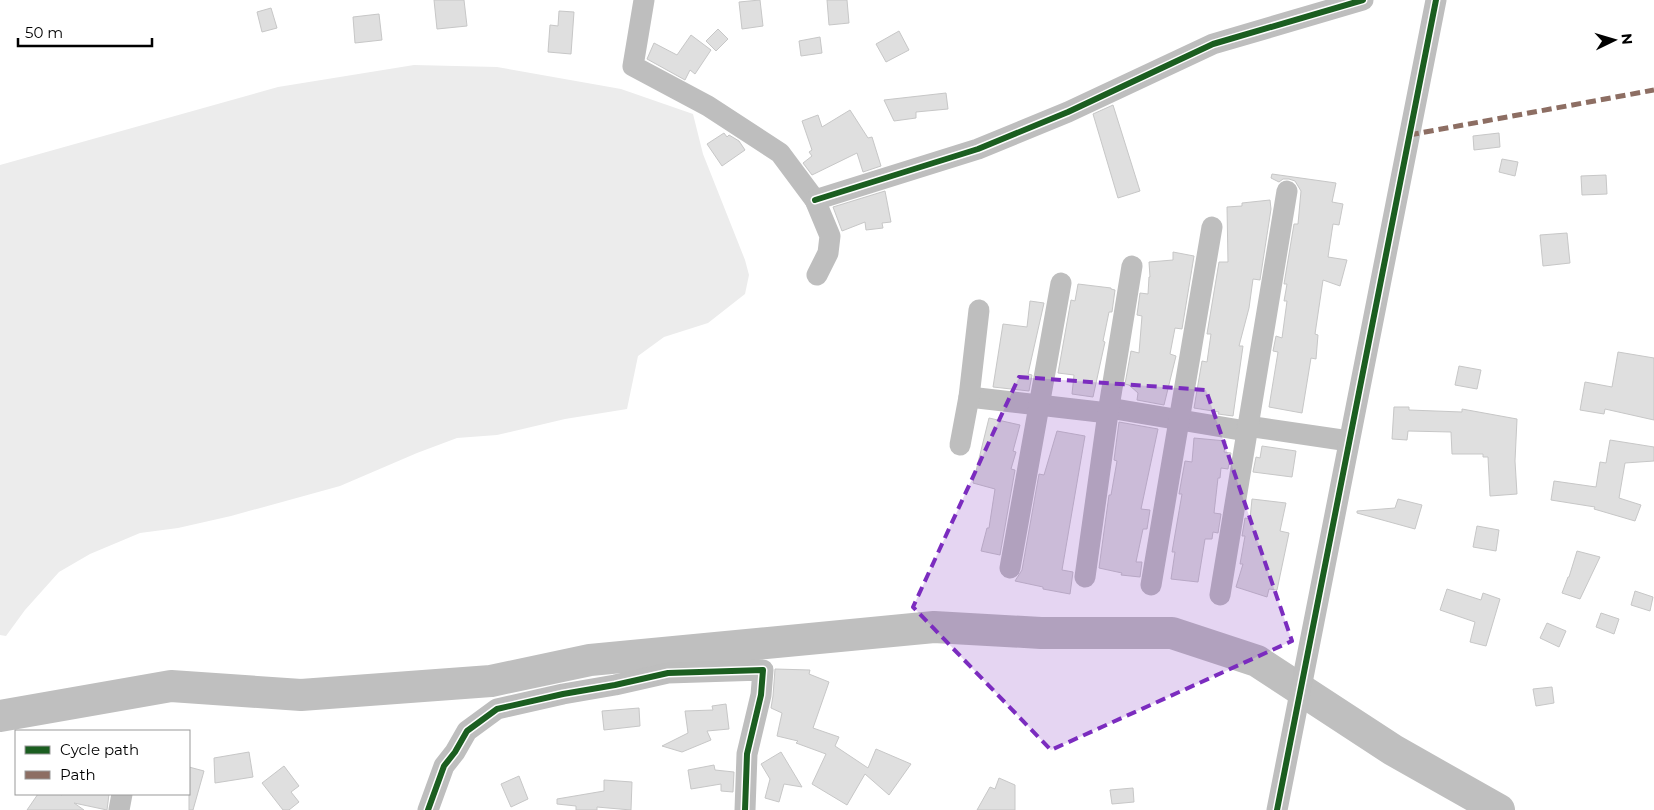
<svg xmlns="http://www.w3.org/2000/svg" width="1654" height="810" font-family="Montserrat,sans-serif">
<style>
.green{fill:#ececec}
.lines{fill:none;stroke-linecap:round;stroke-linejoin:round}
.river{stroke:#bfbfbf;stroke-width:32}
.building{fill:#dfdfdf;stroke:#c7c7c7}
.minor{stroke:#bebebe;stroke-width:21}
.quiet{stroke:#8d6e63;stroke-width:5;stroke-dasharray:10 5;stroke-linecap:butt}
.cycleway-casing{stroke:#fff;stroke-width:9}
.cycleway{stroke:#1b5e20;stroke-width:6}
.marked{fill:#7b2cbf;fill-opacity:0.2;stroke:#7b2cbf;stroke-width:4;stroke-dasharray:10 6;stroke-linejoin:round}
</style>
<rect width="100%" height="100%" fill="#fff"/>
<path class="green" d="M414,65L497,67L621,89L693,114L703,154L745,260L749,275L745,294L708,323L664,337L638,356L627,409L565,419L497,435L457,438L417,453L340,486L231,516L178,528L140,533L90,554L59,572L25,610L6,636L0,635V165L278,87Z"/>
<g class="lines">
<path class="river" d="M0,716L171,686L301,695L491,681L590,660L934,627L1041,633H1172L1257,661L1393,750L1499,810"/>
</g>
<g class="building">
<path d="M434,0H464L467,26L437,29Z"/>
<path d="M760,0L763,26L742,29L739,2Z"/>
<path d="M827,0H847L849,23L829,25Z"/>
<path d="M271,8L277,28L262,32L257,12Z"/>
<path d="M559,11L574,12L571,54L548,52L550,25L558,26Z"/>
<path d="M379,14L382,40L355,43L353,17Z"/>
<path d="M718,29L728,39L716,51L706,41Z"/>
<path d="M899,31L909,50L886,62L876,44Z"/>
<path d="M691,35L711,50L695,74L690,70L685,80L647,59L654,43L677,55Z"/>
<path d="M820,37L822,53L801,56L799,41Z"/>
<path d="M946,93L948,109L916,112V118L894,121L884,100Z"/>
<path d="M1113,105L1140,191L1118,198L1093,114Z"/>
<path d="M850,110L868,138L872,137L881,166L863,172L857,153L812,175L803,163L812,156L809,152L812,150L802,121L818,115L822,127Z"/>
<path d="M724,133L727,137L729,135L739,141L745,150L722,166L707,144Z"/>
<path d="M1499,133L1500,147L1474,150L1473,136Z"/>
<path d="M1502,159L1518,162L1515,176L1499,172Z"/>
<path d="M1272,174L1336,183L1332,202L1343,204L1339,225L1333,224L1328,257L1347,260L1340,286L1323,280L1315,334L1318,335L1316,359L1311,358L1302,413L1269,407L1278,352L1273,351L1276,336L1282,338L1287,301H1284L1287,284H1284L1294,224H1298L1301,191L1295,181L1289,179H1283L1279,182L1271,178Z"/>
<path d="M1606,175L1607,194L1582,195L1581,176Z"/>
<path d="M885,191L891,222L882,223L883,228L866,230L865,222L842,231L833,207Z"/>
<path d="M1270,200L1271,209L1260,280L1253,279L1249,308L1239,346H1243L1233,416L1218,414L1219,412L1194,408L1202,361L1207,362L1211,334H1207L1219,262H1228L1227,207L1242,206V203Z"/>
<path d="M1567,233L1570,263L1543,266L1540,235Z"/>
<path d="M1173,252L1194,256L1182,329L1175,328L1170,354L1176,356L1164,405L1137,400L1138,393L1129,385L1125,384L1131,351L1139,353L1142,316L1137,315L1140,293L1148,294L1149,277H1150L1149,262L1173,260Z"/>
<path d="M1078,284L1111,288V289L1115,290L1112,312H1109L1103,341L1105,342L1103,351L1093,397L1072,394L1074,375L1058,373L1071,300L1075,301Z"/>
<path d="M1030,301L1044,303L1028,374L1032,375L1029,391L993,387L1003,324L1027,327Z"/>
<path d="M1618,352L1654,358V420L1605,409L1604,414L1580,410L1585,382L1612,387Z"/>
<path d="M1459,366L1481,370L1477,389L1455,385Z"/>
<path d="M1394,407H1409V410L1462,412V409L1517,419L1515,461L1517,494L1490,496L1488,457H1483V454H1452L1451,432L1408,431L1407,440L1392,439Z"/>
<path d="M989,418L1020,425L1013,451L1016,452L1011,469L1015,470L1000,555L981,551L987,528H989L995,489L973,483Z"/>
<path d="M1119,422L1158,429L1141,509L1150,510L1147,529H1143L1136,562H1142L1140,577L1121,575L1122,573L1099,568L1109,495H1111L1117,461L1114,460Z"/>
<path d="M1057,431L1085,436L1062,570L1073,572L1070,594L1043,589V587L1015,581L1022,570L1039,474L1044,475Z"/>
<path d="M1194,438L1226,441L1224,452L1231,453L1228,469L1221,468L1220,478H1218L1214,513L1221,514L1218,533L1213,532L1212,539H1205L1198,582L1171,579L1175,552H1172L1182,494H1179L1185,461L1192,462Z"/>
<path d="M1610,440L1654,447V461L1625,463L1619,498L1641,505L1635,521L1594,509L1595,507L1551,500L1554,481L1596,487L1600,462L1606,463Z"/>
<path d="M1262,446L1296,451L1292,477L1253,472L1256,457L1260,458Z"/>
<path d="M1252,499L1286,503L1280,531L1289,533L1277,590L1269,589L1267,597L1236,587L1243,564H1240L1245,536H1242L1245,518L1250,519Z"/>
<path d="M1398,499L1422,505L1415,529L1357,513V511L1395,508Z"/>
<path d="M1477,526L1499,530L1496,551L1473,547Z"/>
<path d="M1577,551L1600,557L1580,599L1562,593L1568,577H1569Z"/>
<path d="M1447,589L1481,600L1483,593L1500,599L1486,646L1470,642L1475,622L1440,610Z"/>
<path d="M1635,591L1653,597L1650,611L1631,605Z"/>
<path d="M1601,613L1619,619L1614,634L1596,627Z"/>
<path d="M1547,623L1566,631L1559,647L1540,638Z"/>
<path d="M775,669L810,670L809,674L829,682L813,728L839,737L835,746L868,768L876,749L911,764L889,795L865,774L847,805L812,784L826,754L796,743L798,741L777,736L782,713L771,708L773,696Z"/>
<path d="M1552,687L1554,703L1536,706L1533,689Z"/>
<path d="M726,704L729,729L707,731L711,740L682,752L662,746L688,733L685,711L713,710L712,706Z"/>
<path d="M639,708L640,726L604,730L602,711Z"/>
<path d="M249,752L253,777L215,783L214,758Z"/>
<path d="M781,752L802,787L784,784L779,802L765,798L770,779L761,764Z"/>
<path d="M714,765L715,770L734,772L733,792L721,791V784L691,789L688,770Z"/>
<path d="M284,766L299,786L291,792L299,802L289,810H283L262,783Z"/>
<path d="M189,767L204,771L193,810H189Z"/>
<path d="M519,776L528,799L511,807L501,784Z"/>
<path d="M999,778L1015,785V810H977L990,787L995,789Z"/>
<path d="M604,780L632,782L631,810L597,807V810H576V806L557,804V799L604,791Z"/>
<path d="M1133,788L1134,802L1112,804L1110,790Z"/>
<path d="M38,794H59L62,795V794H109L107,810L74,803L84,810H27Z"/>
</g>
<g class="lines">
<g class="minor">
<path d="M644,0L633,66L708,106L780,153L815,200L830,236L828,253L817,275"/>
<path d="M815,200L978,149L1068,112L1213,44L1363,0"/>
<path d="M969,397L1108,413"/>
<path d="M1109,408L1246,431"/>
<path d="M1247,426L1349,441"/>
<path d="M960,445L969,397L979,310"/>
<path d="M1010,568L1061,283"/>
<path d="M1085,577L1108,413L1132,266"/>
<path d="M1151,585L1212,227"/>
<path d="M1220,595L1287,191"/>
<path d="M119,810L122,794"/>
<path d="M428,810L444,766L455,752L467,731L497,709L563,694L615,685L668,673L763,670L761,695L747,754L745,810"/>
<path d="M1277,810L1436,0"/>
</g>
<path class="quiet" d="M1409,135L1654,90"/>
<defs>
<g id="cycleway">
<path d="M815,200L978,149L1068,112L1213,44L1363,0"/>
<path d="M428,810L444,766L455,752L467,731L497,709L563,694L615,685L668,673L763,670L761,695L747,754L745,810"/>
<path d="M1277,810L1436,0"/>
</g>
</defs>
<use href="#cycleway" class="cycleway-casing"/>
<use href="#cycleway" class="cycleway"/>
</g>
<path class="marked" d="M1019,377L1206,390L1292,641L1051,750L913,607Z"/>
<rect x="15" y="730" width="175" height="65" fill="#ffffff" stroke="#999999"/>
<rect x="25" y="746" width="25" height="8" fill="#1b5e20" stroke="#999999"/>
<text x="60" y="755" font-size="15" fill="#000000">Cycle path</text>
<rect x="25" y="771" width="25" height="8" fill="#8d6e63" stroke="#999999"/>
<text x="60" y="780" font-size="15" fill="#000000">Path</text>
<g transform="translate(1614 40) rotate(85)" stroke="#ffffff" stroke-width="4" paint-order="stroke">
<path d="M0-4L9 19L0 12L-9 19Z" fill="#000000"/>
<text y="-8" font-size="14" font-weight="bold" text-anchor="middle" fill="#000000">N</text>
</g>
<path d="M18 38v8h134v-8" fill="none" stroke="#000000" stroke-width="2.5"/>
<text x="25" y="38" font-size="15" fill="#000000" stroke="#ffffff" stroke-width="4" paint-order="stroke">50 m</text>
</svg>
